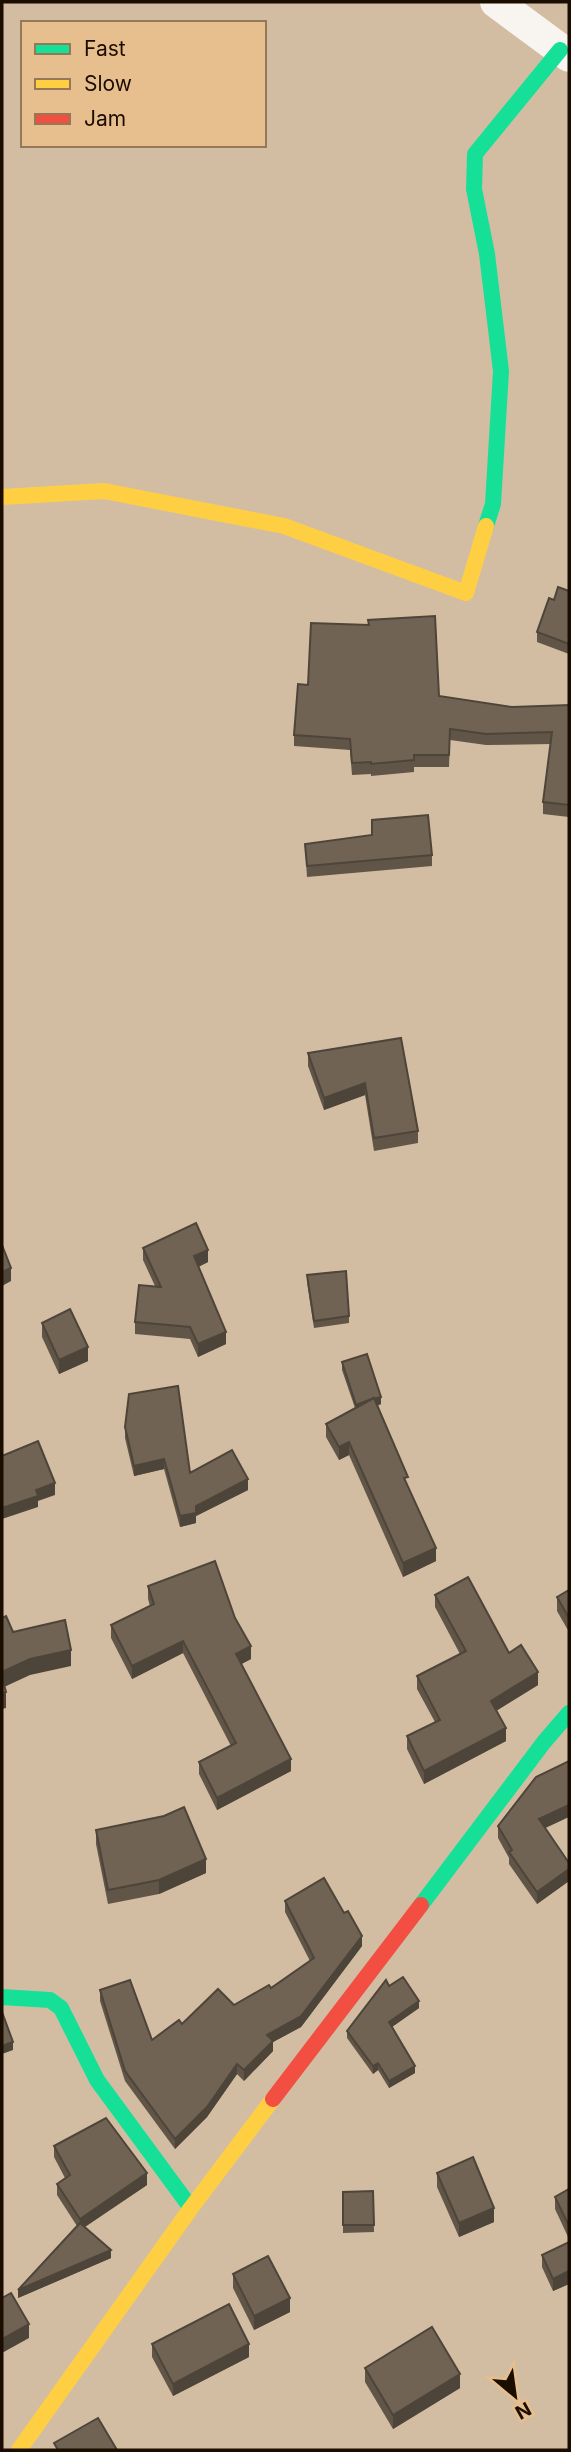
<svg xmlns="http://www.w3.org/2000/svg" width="571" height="2452" font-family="Inter,sans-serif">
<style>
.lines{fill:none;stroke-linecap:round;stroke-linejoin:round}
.street{stroke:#f8f5f1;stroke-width:32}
.fast{stroke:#16e098;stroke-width:16}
.slow{stroke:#ffcf43;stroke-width:16}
.jam{stroke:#f24e42;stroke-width:16}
.wall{fill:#605547}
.shaded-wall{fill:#4e453a}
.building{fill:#706353;stroke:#4e453a;stroke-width:2}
</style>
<rect width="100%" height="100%" fill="#d3bda2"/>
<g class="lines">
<path class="street" d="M496,2L569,56"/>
<g class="fast">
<path d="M486,526L493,504L501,371L487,254L474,189L475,154L560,50"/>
<path d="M421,1905L544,1742L569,1713"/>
<path d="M2,1997L50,2000L61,2008L97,2080L191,2208"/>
</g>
<g class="slow">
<path d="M2,497L104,491L284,526L466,593L486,526"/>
<path d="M19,2450L191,2208L273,2099"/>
</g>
<path class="jam" d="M273,2099L421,1905"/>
</g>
<g class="wall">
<path d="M569,591V654L537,642V632L554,600Z"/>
<path d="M439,696L512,707L569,705V817L543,814V802L551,744L486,745L450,740L449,767H414V772L371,776V774L352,775L350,750L294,746V735Z"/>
<path d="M305,844L432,855V866L307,877Z"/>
<path d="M401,1038L418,1131V1143L374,1151L365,1095L324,1110L308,1066V1053Z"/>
<path d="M143,1248L208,1262L198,1267L226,1344L198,1357L190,1339L135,1334V1322L155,1286L143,1260Z"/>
<path d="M307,1275L349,1316V1323L314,1328L307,1282Z"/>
<path d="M42,1323L88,1361L59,1374L42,1337Z"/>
<path d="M342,1362L381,1404L377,1406L436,1561L403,1577L349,1455L339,1460L326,1437V1424L355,1408L342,1370Z"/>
<path d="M125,1427L190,1473L248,1490L196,1516V1523L180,1527L164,1469L134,1476L125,1438Z"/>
<path d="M148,1586L235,1618L251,1659L241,1664L291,1771L217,1810L199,1774V1762L231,1746L183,1653L132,1679L111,1638V1625L150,1606L148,1599Z"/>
<path d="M569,1590V1632L557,1611V1597Z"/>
<path d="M435,1595L509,1653L538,1685L496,1711L506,1741L424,1784L407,1749V1736L435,1722L417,1689V1676L460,1654L435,1607Z"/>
<path d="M498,1826L545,1828L569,1863V1881L537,1904L509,1864V1858L498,1838Z"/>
<path d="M96,1830L206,1873L159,1894L108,1904L96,1844Z"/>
<path d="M285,1901L362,1946L301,2027L273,2042V2051L244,2081L237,2074L207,2117L175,2149L125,2081L100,2001V1990L152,2040L182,2024L234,2005L271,1988L310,1961L285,1912Z"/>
<path d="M389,1986L419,2008L392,2027L415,2073L389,2088L378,2070L373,2074L347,2038V2031Z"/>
<path d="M54,2146L147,2185L85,2227L111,2258L18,2298L77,2226L57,2195V2184L65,2178L54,2157Z"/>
<path d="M437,2173L494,2222L459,2237L437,2187Z"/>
<path d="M569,2189V2239L555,2209V2197Z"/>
<path d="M373,2191L374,2232L343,2233V2192Z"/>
<path d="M569,2242V2284L553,2291L542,2267V2255Z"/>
<path d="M233,2274L290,2312L254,2330L233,2288Z"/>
<path d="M152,2344L249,2357L173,2396L152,2357Z"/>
<path d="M365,2368L460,2388L393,2429L365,2382Z"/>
<path d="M569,2414V2430L568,2428V2415Z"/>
</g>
<g class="shaded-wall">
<path d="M365,1083V1095L324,1110V1098Z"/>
<path d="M208,1250V1262L194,1269V1256Z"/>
<path d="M11,1268V1281L2,1286V1272Z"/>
<path d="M226,1332V1344L198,1357V1344Z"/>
<path d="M88,1347V1361L59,1374V1360Z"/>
<path d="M381,1397V1404L356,1412V1405Z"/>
<path d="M349,1442V1455L339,1460V1447Z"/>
<path d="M164,1459V1469L134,1476V1466Z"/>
<path d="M248,1479V1490L196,1516V1523L180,1527V1516L196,1506Z"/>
<path d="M55,1483V1495L38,1501V1507L2,1519V1508L36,1490Z"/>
<path d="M436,1548V1561L403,1577V1563Z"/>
<path d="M183,1641V1653L132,1679V1666Z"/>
<path d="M251,1646V1659L236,1667V1654Z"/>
<path d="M71,1650V1666L30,1675L2,1688V1672L30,1659Z"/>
<path d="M538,1672V1685L491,1714V1701Z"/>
<path d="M6,1692V1708L2,1709V1693Z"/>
<path d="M506,1728V1741L424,1784V1771Z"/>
<path d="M291,1759V1771L217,1810V1798Z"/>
<path d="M569,1805V1817L539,1831V1819Z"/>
<path d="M206,1859V1873L159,1894V1880Z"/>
<path d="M569,1869V1881L537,1904V1892Z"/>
<path d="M362,1936V1946L301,2027L273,2042V2051L244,2081V2070L267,2035Z"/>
<path d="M419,2001V2008L389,2029V2022Z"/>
<path d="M13,2042V2050L2,2054V2046Z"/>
<path d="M378,2063V2070L373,2074V2066Z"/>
<path d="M237,2064V2074L207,2117L175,2149V2139Z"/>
<path d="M415,2066V2073L389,2088V2081Z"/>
<path d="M147,2173V2185L80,2230V2219Z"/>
<path d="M494,2208V2222L459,2237V2223Z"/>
<path d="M111,2250V2258L18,2298V2290Z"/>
<path d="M569,2271V2284L553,2291V2279Z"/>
<path d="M290,2298V2312L254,2330V2316Z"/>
<path d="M29,2324V2338L2,2353V2339Z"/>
<path d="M249,2344V2357L173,2396V2384Z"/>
<path d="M460,2374V2388L393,2429V2415Z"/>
</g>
<g class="building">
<path d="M558,587L569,591V644L537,632L549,598L554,600Z"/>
<path d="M435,616L439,696L512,707L569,705V805L543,802L552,732L486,734L450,729L449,755H414V760L371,764V762L352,763L350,739L294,735L298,684L308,685L311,623L369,625L368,620Z"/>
<path d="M428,815L432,855L307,866L305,844L372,835V820Z"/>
<path d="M401,1038L418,1131L374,1138L365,1083L324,1098L308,1053Z"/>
<path d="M196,1223L208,1250L194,1256L226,1332L198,1344L190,1327L135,1322L139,1285L161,1287L143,1248Z"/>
<path d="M2,1245L11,1268L2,1272Z"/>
<path d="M346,1271L349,1316L314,1321L307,1275Z"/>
<path d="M70,1309L88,1347L59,1360L42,1323Z"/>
<path d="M367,1354L381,1397L374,1399V1398L356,1405L342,1362Z"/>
<path d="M178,1386L190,1473L232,1450L248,1479L196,1506V1513L180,1516L164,1459L134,1466L125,1427L129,1394Z"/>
<path d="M374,1398L408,1477L404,1478L436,1548L403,1563L349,1442L339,1447L326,1424Z"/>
<path d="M38,1441L55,1483L36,1490L38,1496L2,1508V1456Z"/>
<path d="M215,1561L235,1618L251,1646L236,1654L291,1759L217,1798L199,1762L236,1743L183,1641L132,1666L111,1625L154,1604L148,1586Z"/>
<path d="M468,1577L509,1653L521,1645L538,1672L491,1701L506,1728L424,1771L407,1736L440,1720L417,1676L466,1651L435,1595Z"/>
<path d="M569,1590V1618L557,1597Z"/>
<path d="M6,1616L13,1632L65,1620L71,1650L30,1659L2,1672V1618Z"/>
<path d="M2,1677L6,1692L2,1693Z"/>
<path d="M569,1761V1805L539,1819L569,1863V1869L537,1892L509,1852L512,1850L498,1826L536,1777Z"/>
<path d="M184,1807L206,1859L159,1880L108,1890L96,1830L164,1816Z"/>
<path d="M324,1878L344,1913L348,1911L362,1936L301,2016L267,2035L273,2041L244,2070L237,2064L207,2107L175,2139L125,2071L100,1990L130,1980L152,2040L179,2020L182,2024L218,1989L234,2005L269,1985L271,1988L314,1958L285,1901Z"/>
<path d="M403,1977L419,2001L389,2022L415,2066L389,2081L378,2063L373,2066L347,2031L386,1980L389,1986Z"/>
<path d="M2,2012L13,2042L2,2046Z"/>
<path d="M106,2118L147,2173L80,2219L57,2184L70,2175L54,2146Z"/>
<path d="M473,2157L494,2208L459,2223L437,2173Z"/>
<path d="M569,2189V2226L555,2197Z"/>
<path d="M373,2191L374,2225H343V2192Z"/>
<path d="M80,2223L111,2250L18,2290Z"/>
<path d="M569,2242V2271L553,2279L542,2255Z"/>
<path d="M268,2256L290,2298L254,2316L233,2274Z"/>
<path d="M11,2293L29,2324L2,2339V2298Z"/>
<path d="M229,2304L249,2344L173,2384L152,2344Z"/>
<path d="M432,2327L460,2374L393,2415L365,2368Z"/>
<path d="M98,2418L117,2450H58L54,2443Z"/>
</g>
<rect width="571" height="2452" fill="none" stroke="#1b0d00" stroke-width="7"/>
<rect x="21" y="21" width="245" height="126" fill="#e7bf8e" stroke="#957855" stroke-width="2"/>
<rect x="35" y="44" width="35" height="10" fill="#16e098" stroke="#957855" stroke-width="2"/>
<text x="84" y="56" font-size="21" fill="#1b0d00">Fast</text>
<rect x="35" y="79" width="35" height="10" fill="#ffcf43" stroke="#957855" stroke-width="2"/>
<text x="84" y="91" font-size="21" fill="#1b0d00">Slow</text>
<rect x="35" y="114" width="35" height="10" fill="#f24e42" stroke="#957855" stroke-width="2"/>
<text x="84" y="126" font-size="21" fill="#1b0d00">Jam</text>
<g transform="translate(515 2396) rotate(151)" stroke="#e7bf8e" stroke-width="5" paint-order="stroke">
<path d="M0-5L12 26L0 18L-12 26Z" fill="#1b0d00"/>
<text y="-10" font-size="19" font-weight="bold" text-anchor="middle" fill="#1b0d00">N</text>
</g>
</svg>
